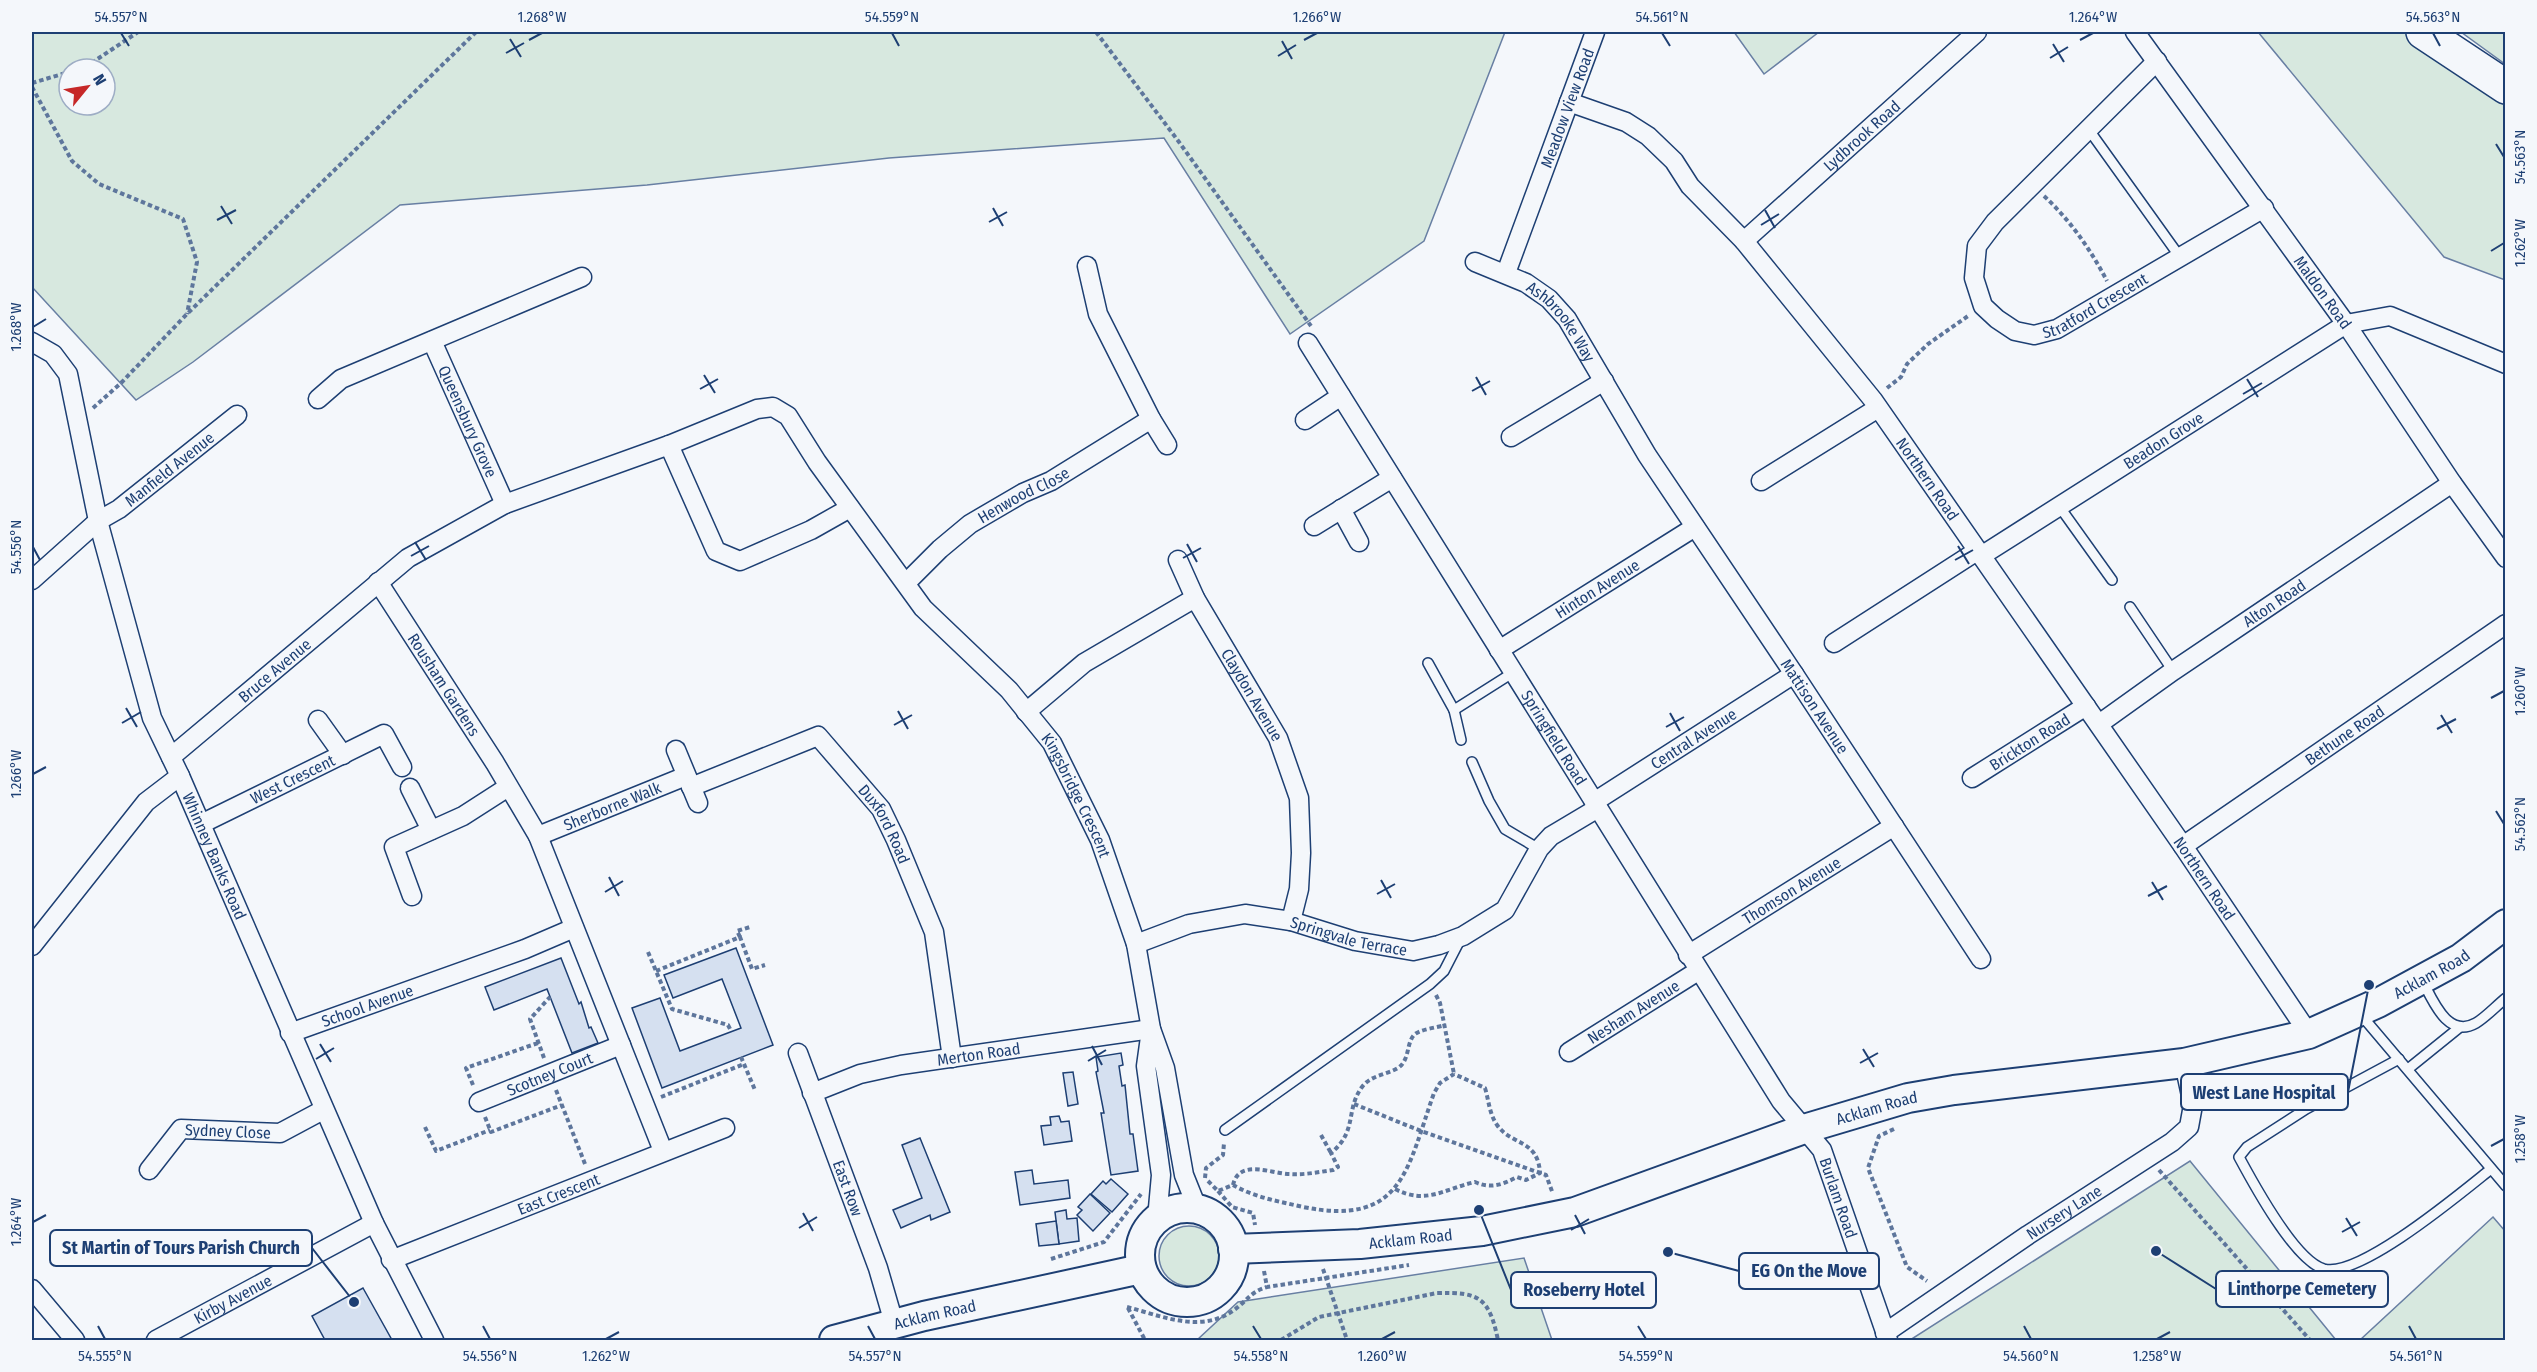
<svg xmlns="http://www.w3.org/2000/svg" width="2537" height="1372" font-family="'Fira Sans Condensed',sans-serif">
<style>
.green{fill:#d7e8df;stroke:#687fa3;stroke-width:1.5;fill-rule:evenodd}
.building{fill:#d5e0f0;stroke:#1d3f73;stroke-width:1.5}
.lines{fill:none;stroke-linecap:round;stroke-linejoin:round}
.lane-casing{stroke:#1d3f73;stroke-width:12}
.street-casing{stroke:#1d3f73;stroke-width:21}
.primary-casing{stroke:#1d3f73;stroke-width:32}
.highway-casing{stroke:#1d3f73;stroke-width:36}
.path{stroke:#5e769c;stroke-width:4;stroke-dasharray:4.5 3;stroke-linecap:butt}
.lane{stroke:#f4f7fb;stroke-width:9}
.street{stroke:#f4f7fb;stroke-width:18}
.primary{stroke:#f4f7fb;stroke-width:28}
.highway{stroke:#f4f7fb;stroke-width:33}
.ticks{fill:none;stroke:#1d3f73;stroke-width:2}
.labels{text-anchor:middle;stroke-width:4.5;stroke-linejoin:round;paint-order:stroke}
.street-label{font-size:16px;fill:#1d3f73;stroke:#f4f7fb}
.leader{fill:none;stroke:#1d3f73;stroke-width:2}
.callout-dot{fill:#1d3f73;stroke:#f4f7fb;stroke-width:2}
.callout{fill:#f4f7fb;stroke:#1d3f73;stroke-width:2}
.callout-label{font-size:18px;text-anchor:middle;font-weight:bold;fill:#1d3f73}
.neatline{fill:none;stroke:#1d3f73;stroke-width:2}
.ticks-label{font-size:15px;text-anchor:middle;fill:#1d3f73}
</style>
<rect width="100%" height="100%" fill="#f4f7fb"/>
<g class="green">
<path d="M32,32H1505L1424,241L1290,334L1164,138L889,158L647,185L400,205L193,362L136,400L32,287ZM69,69H105V105H69Z"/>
<path d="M1734,32H1819L1764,74Z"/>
<path d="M2258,32H2405L2505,101V280L2444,257Z"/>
<path d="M2461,32H2503L2505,34V64Z"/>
<path d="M2190,1161L2336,1340H1910Z"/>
<path d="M2493,1217L2505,1231V1340H2360Z"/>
<circle cx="1189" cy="1256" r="30"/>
<path d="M1524,1258L1552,1340H1197L1238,1302Z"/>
</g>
<g class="building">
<path d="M736,948L773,1045L662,1088L632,1008L660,998L680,1051L741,1028L722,979L673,998L664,975Z"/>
<path d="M561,958L579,1004L581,1002L589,1028L591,1027L598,1043L572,1053L547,989L494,1010L485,987Z"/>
<path d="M1121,1053L1123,1065L1119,1066L1122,1086L1125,1085L1130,1134H1133L1138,1171L1111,1175L1101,1113H1104L1096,1072L1098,1071L1096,1057Z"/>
<path d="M1073,1072L1078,1104L1068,1106L1063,1073Z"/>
<path d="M1059,1116L1061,1122L1069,1121L1072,1141L1044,1145L1041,1126L1051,1125L1050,1117Z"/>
<path d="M920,1138L950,1212L931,1220L930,1215L901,1228L893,1210L922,1198L902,1145Z"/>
<path d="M1032,1170L1034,1184L1068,1180L1070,1198L1020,1205L1015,1172Z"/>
<path d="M1111,1179L1128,1194L1112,1212L1091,1194L1103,1181L1106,1184Z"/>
<path d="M1090,1194L1110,1213L1093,1231L1077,1215L1082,1210L1078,1207Z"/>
<path d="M1066,1210L1067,1219L1077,1218L1079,1241L1059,1244L1055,1212Z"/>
<path d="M1056,1221L1059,1244L1039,1246L1036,1224Z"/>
<path d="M363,1288L392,1340H325L312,1316Z"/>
</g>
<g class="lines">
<defs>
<g id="lane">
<path d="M2089,130L2180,257"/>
<path d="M2059,506L2112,580"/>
<path d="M2130,607L2173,671"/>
<path d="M1428,663L1454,710L1514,672"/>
<path d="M1454,710L1461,740"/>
<path d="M1472,762L1489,801L1505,829L1539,849"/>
<path d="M2423,982C2433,1001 2448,1039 2476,1023C2486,1017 2496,1006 2506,998"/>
<path d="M2362,1016L2506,1186"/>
<path d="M2399,1059L2306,1109L2247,1147L2239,1157C2253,1183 2295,1261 2324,1269C2360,1278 2462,1192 2491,1169"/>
<path d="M2408,1069L2460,1027"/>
<path d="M1225,1130L1430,984L1444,971L1461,938"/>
</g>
<g id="street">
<path id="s1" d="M2135,32L2346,324L2452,483L2506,558"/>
<path id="s2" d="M2157,61L1995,222L1977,246L1974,278L1983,306L1997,319L2015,331L2034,335L2057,329L2264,208"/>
<path id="s3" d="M1569,102L1626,122L1648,136L1674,161L1690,186L1744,241L1873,400L2183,846L2309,1034"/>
<path id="s4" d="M1744,241L1977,32"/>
<path id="s5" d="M1475,262L1526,283L1549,299L1567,319L1647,455L1794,674L1981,959"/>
<path d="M1087,266L1098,314L1151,419L1167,445"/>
<path id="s6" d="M1506,273L1595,32"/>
<path id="s7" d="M432,341L505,504"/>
<path id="s8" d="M32,342L53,354L68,374L98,521L152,718L180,776L374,1223L434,1340"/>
<path id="s9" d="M1308,343L1781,1101L1822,1150L1888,1340"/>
<path d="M318,399L341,379L582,277"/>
<path d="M1305,420L1341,396"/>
<path d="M1511,437L1604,381"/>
<path d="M669,445L716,551L740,561L811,530L850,508"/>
<path d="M1761,481L1878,408"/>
<path d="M1341,509L1359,542"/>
<path d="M1314,526L1392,478"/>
<path id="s10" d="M1981,556L2346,324L2390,316L2506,364"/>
<path id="s11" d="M1178,560L1195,598L1278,738L1299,798L1301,853L1299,889L1291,921"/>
<path id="s12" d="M32,580L98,521L119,509L237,415"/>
<path id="s13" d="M378,582L495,763L538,836L663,1151"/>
<path id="s14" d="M906,583L940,549L970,524L1023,493L1051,481L1151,419"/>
<path d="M1834,643L1977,551"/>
<path id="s15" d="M1499,650L1695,527"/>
<path d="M1026,712L1084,663L1195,598"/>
<path d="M318,720L343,755"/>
<path id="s16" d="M2099,724L2173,671L2452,483"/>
<path d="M676,750L698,803"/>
<path id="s17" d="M171,757L408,558L505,504L669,445L757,409L773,407L788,416L817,462L923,608L1009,690L1052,743L1100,840L1136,944L1151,1029L1165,1068L1184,1175L1198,1210"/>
<path id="s18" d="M1972,778L2086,706"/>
<path id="s19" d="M691,787L818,736L881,809L896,840L934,932L952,1058"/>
<path d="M410,788L431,830"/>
<path id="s20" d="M1594,802L1794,674"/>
<path id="s21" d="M201,824L384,734L402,767"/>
<path id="s22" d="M538,836L686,776"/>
<path id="s23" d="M2183,846L2506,624"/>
<path d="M412,896L394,847L463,816L508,787"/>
<path id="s24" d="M1136,944L1189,924L1245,914L1291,921L1355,941L1413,951L1439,945L1463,936L1505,910L1539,849L1551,836L1598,808"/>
<path d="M32,946L146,802L180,776"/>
<path id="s25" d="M1688,955L1894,826"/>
<path d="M1151,1030L1146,1066L1161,1175L1157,1219"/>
<path id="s26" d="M290,1033L525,949L574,928"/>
<path id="s27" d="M1569,1052L1698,971"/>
<path id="s28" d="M798,1053L878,1268L894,1323"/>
<path id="s29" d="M812,1093L860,1074L901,1065L1151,1029"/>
<path id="s30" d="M479,1102L621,1045"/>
<path id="s31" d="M149,1170L181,1129L280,1133L323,1110"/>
<path id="s32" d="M391,1260L725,1128"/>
<path d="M32,1289L75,1340"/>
<path id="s33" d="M1885,1333L2028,1235L2172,1142L2189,1127L2193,1105L2184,1063"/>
<path id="s34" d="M156,1340L374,1223"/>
</g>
<g id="primary">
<circle cx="1187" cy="1255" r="47"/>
<path id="s35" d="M1233,1249L1360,1244L1482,1231L1575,1212L1804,1129L1908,1098L1954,1090L2184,1063L2309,1034L2378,1003L2461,958L2506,924"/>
<path id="s36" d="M834,1340L924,1316L1141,1269"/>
</g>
<path id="highway" d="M2423,32L2506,87"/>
</defs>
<use href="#lane" class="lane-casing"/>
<use href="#street" class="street-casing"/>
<use href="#primary" class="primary-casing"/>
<use href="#highway" class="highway-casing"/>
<g class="path">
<path d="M1096,32L1179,142L1311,326"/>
<path d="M78,69L87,66L138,32"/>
<path d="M32,83L69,72"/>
<path d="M32,87L72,161L99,184L183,219L197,262L187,314"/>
<path d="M2044,196C2070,220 2091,250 2107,281"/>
<path d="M1887,388L1901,377L1907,364L1928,344L1968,316"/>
<path d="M93,408L121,383L187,314L476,32"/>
<path d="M740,937L737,931L750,927"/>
<path d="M648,952L672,1009L728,1025L731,1031"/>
<path d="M656,971L740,937L752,969L765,965"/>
<path d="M1436,995L1440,1003L1454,1074"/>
<path d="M741,1057L755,1090"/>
<path d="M544,1058L530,1019L550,997"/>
<path d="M473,1085L466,1068L538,1043"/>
<path d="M556,1090L585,1164"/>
<path d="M661,1097L744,1064"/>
<path d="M1354,1104L1421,1131L1546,1175L1553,1194"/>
<path d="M485,1117L491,1132L562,1105"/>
<path d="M425,1127L436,1151L490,1130"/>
<path d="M1894,1129L1879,1136L1868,1168L1907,1267L1927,1281"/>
<path d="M1321,1135L1331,1153"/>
<path d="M2159,1170L2310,1340"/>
<path d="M1205,1178L1206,1168L1223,1155L1224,1143"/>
<path d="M1208,1181L1218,1191L1233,1185C1256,1198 1278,1201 1303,1207C1403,1227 1407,1169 1434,1093L1440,1083L1454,1074"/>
<path d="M1233,1185C1239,1158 1272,1174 1290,1174C1305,1175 1319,1172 1333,1170L1338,1167L1331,1153C1358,1131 1345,1110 1362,1087C1371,1075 1386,1075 1398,1068C1410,1060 1406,1044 1414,1035C1420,1029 1436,1028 1445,1025"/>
<path d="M1395,1189C1426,1205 1444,1189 1475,1182C1490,1189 1502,1185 1517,1177L1526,1180L1540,1173C1538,1139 1512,1146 1497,1125C1489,1113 1489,1101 1485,1088L1454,1074"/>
<path d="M1218,1191L1232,1207L1253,1213L1255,1225"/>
<path d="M1051,1259L1104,1242L1141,1194"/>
<path d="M1323,1269L1347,1340"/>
<path d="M1264,1271L1267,1287L1409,1265"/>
<path d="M1127,1307C1162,1316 1201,1334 1234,1310C1248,1300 1250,1292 1267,1287"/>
<path d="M1128,1308L1145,1340"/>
<path d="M1281,1340L1319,1317L1437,1293C1479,1292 1489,1297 1498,1340"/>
</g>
<use href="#lane" class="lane"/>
<use href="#street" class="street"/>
<use href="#primary" class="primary"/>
<use href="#highway" class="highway"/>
</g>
<path class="ticks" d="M121,33L129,46M892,33L899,46M1662,33L1670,46M2433,33L2440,46M510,39L521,57M529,40L542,33M1304,40L1317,33M2080,40L2093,33M1282,41L1292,59M2053,44L2064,62M506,53L524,43M1278,56L1296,45M2050,58L2068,47M2496,144L2504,157M221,206L232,224M993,208L1003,226M1765,210L1775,228M217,220L236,210M989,222L1007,212M1761,225L1779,214M2491,251L2504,243M33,327L46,319M704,375L715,393M1476,377L1486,395M2247,379L2258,397M700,389L718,379M1472,391L1490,381M2243,394L2262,383M415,542L426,560M1187,544L1197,562M1958,546L1969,564M33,547L40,560M411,556L429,546M1183,558L1201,548M1955,560L1973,550M2491,698L2504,691M126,708L137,727M898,711L908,729M1670,713L1680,731M2441,715L2452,733M122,723L141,712M894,725L912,715M1666,727L1684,717M2437,729L2456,719M33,774L46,767M2496,811L2504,824M609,877L619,896M1381,880L1391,898M2152,882L2163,900M605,892L623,881M1377,894L1395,884M2148,896L2167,886M320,1044L331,1062M1092,1046L1102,1065M1863,1049L1874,1067M316,1059L334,1048M1088,1061L1106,1050M1860,1063L1878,1053M2491,1146L2504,1139M803,1213L813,1231M1575,1215L1585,1234M2346,1218L2357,1236M33,1222L46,1215M799,1228L817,1217M1571,1230L1589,1219M2342,1232L2360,1222M98,1326L105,1339M483,1326L490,1339M868,1326L875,1339M1253,1326L1261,1339M1638,1326L1646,1339M2024,1326L2031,1339M2409,1326L2416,1339M606,1339L619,1332M1382,1339L1395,1332M2157,1339L2170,1332"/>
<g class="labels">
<g class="street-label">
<text dy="6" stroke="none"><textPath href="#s6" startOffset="176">Meadow View Road</textPath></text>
<text dy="6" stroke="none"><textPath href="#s4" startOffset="158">Lydbrook Road</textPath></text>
<text dy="6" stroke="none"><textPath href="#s1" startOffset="321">Maldon Road</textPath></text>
<text dy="6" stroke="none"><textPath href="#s2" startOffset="448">Stratford Crescent</textPath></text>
<text dy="6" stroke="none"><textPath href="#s5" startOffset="108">Ashbrooke Way</textPath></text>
<text dy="6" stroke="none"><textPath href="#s7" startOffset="88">Queensbury Grove</textPath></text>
<text dy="6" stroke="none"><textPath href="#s10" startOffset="216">Beadon Grove</textPath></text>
<text dy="6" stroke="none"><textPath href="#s12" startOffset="177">Manfield Avenue</textPath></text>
<text dy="6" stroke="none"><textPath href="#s3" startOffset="530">Northern Road</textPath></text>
<text dy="6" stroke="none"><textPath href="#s14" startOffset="148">Henwood Close</textPath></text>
<text dy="6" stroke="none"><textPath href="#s15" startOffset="116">Hinton Avenue</textPath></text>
<text dy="6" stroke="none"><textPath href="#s16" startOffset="213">Alton Road</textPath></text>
<text dy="6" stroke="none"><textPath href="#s17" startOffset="135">Bruce Avenue</textPath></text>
<text dy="6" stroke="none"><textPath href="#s13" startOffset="122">Rousham Gardens</textPath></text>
<text dy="6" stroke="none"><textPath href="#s11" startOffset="154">Claydon Avenue</textPath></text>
<text dy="6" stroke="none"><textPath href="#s5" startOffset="570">Mattison Avenue</textPath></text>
<text dy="6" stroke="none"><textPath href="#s23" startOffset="196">Bethune Road</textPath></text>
<text dy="6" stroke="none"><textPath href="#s9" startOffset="465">Springfield Road</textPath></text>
<text dy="6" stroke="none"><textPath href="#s20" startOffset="118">Central Avenue</textPath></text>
<text dy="6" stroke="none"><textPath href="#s18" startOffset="68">Brickton Road</textPath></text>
<text dy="6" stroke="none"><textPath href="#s21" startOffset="102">West Crescent</textPath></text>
<text dy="6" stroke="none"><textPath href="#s17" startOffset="1203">Kingsbridge Crescent</textPath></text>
<text dy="6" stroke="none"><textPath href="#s22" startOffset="80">Sherborne Walk</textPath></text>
<text dy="6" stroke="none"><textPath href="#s19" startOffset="248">Duxford Road</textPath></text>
<text dy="6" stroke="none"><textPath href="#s8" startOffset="555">Whinney Banks Road</textPath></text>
<text dy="6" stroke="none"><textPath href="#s3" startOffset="1016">Northern Road</textPath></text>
<text dy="6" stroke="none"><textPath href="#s25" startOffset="122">Thomson Avenue</textPath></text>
<text dy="6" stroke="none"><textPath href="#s24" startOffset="220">Springvale Terrace</textPath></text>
<text dy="6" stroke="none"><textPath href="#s35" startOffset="1240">Acklam Road</textPath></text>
<text dy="6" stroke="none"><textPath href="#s26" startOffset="82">School Avenue</textPath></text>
<text dy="6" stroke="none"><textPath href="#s27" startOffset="76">Nesham Avenue</textPath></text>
<text dy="6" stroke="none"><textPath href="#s29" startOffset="172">Merton Road</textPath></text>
<text dy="6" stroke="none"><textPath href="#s30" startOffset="76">Scotney Court</textPath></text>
<text dy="6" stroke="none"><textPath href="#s35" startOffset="664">Acklam Road</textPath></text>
<text dy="6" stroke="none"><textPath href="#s31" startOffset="99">Sydney Close</textPath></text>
<text dy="6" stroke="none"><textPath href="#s28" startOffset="144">East Row</textPath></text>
<text dy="6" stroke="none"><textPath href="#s32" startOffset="180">East Crescent</textPath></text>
<text dy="6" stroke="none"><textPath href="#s9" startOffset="1008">Burlam Road</textPath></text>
<text dy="6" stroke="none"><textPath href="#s33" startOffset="216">Nursery Lane</textPath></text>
<text dy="6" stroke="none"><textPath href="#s35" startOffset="178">Acklam Road</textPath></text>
<text dy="6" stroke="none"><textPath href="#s34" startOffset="87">Kirby Avenue</textPath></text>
<text dy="6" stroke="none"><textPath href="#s36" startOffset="104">Acklam Road</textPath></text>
</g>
</g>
<path class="leader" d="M2369 985L2348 1092M354 1302L312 1248M1668 1252L1739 1271M2156 1251L2216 1289M1479 1210L1511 1290"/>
<g class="callout-dot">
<circle cx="2369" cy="985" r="6"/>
<circle cx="354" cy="1302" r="6"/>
<circle cx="1668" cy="1252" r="6"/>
<circle cx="2156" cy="1251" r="6"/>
<circle cx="1479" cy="1210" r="6"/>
</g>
<g class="callout">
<rect x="2181" y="1074" width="167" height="36" rx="6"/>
<rect x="50" y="1230" width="262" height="36" rx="6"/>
<rect x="1739" y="1253" width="140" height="36" rx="6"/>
<rect x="2216" y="1271" width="172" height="36" rx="6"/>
<rect x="1511" y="1272" width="145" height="36" rx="6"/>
</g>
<g class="callout-label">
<text x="2264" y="1099">West Lane Hospital</text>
<text x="181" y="1254">St Martin of Tours Parish Church</text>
<text x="1809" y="1277">EG On the Move</text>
<text x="2302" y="1295">Linthorpe Cemetery</text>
<text x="1584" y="1296">Roseberry Hotel</text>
</g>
<rect width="2537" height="1372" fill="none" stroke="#f4f7fb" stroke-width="66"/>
<g transform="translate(87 87) rotate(60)"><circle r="28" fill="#f4f7fb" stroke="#9eadc5" stroke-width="1.5"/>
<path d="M0-4.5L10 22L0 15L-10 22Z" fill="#c62828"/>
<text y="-9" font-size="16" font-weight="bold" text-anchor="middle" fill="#1d3f73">N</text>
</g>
<rect x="33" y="33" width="2471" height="1306" class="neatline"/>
<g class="ticks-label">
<text x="121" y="22">54.557°N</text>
<text x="542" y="22">1.268°W</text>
<text x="892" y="22">54.559°N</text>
<text x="1317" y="22">1.266°W</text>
<text x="1662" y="22">54.561°N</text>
<text x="2093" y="22">1.264°W</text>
<text x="2433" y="22">54.563°N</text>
<text transform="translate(2520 157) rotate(-90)" y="5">54.563°N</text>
<text transform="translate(2520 243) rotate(-90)" y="5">1.262°W</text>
<text transform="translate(16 327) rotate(-90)" y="5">1.268°W</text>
<text transform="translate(16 547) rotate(-90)" y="5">54.556°N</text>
<text transform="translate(2520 691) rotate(-90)" y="5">1.260°W</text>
<text transform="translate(16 774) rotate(-90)" y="5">1.266°W</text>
<text transform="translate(2520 824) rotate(-90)" y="5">54.562°N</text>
<text transform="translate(2520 1139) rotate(-90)" y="5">1.258°W</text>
<text transform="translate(16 1222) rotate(-90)" y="5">1.264°W</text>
<text x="105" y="1361">54.555°N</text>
<text x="490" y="1361">54.556°N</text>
<text x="606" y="1361">1.262°W</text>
<text x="875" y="1361">54.557°N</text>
<text x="1261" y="1361">54.558°N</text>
<text x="1382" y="1361">1.260°W</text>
<text x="1646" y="1361">54.559°N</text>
<text x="2031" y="1361">54.560°N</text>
<text x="2157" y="1361">1.258°W</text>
<text x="2416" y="1361">54.561°N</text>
</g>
</svg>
